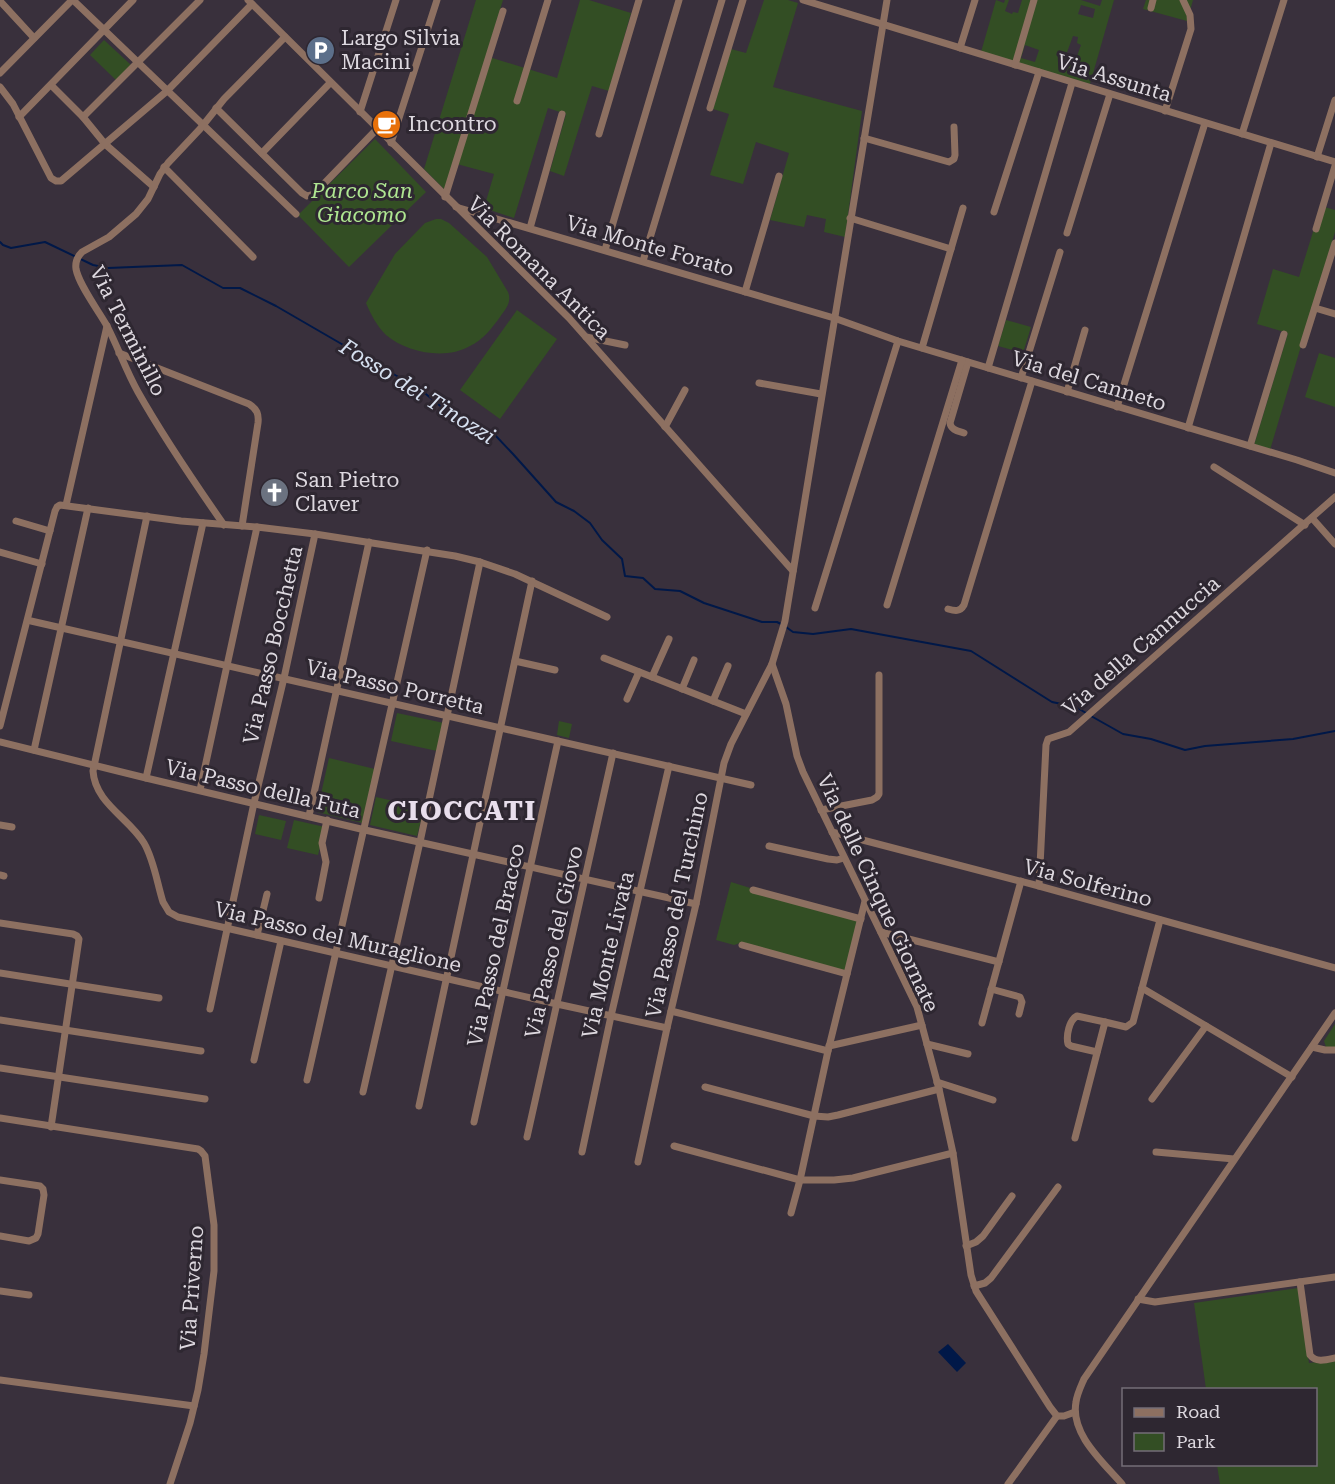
<svg xmlns="http://www.w3.org/2000/svg" width="1335" height="1484" font-family="'Roboto Serif',serif">
<style>
.green{fill:#334e24;fill-rule:evenodd}
.water{fill:#001848}
.lines{fill:none;stroke-linecap:round;stroke-linejoin:round}
.stream{stroke:#001848;stroke-width:2}
.street{stroke:#8d7061;stroke-width:7}
.labels{text-anchor:middle;stroke-width:6;stroke-linejoin:round;paint-order:stroke}
.poi-label{font-size:21px;fill:#ddd8df;stroke:#2e2731;text-anchor:start}
.street-label{font-size:21px;fill:#ddd8df;stroke:#2e2731}
.park-label{font-size:21px;font-style:italic;fill:#afe691;stroke:#2e2731}
.water-label{font-size:22px;font-style:italic;fill:#d6e0f0;stroke:#2e2731}
.district-label{font-size:27px;font-weight:bold;letter-spacing:1.5px;fill:#e8deec;stroke:#2e2731}
</style>
<rect width="100%" height="100%" fill="#39303c"/>
<g class="green">
<path d="M476,0H503L486,56L557,78L580,0H589L631,13L609,91L592,86L564,176L550,171L566,114L548,108L514,218L484,208L494,174L453,163L445,190L424,169Z"/>
<path d="M764,0H788L798,3L773,87L862,111L845,237L824,232L826,219L807,215L804,227L770,220L789,153L756,142L743,184L710,175L729,114L713,109L731,49L746,53Z"/>
<path d="M996,0L1004,3L1005,0H1009L1005,11L1012,14L1013,12L1018,13L1022,0H1081L1100,6L1102,0H1114L1090,84L981,52ZM1081,5L1095,9L1093,18L1078,14ZM1073,36L1078,37L1077,43L1081,45L1077,56L1073,55L1072,57L1066,55ZM1025,45L1039,50L1035,62L1021,58Z"/>
<path d="M1146,0H1193L1187,21L1143,9Z"/>
<path d="M104,40L131,65L117,81L90,55Z"/>
<path d="M375,139L426,192L349,267L298,215Z"/>
<path d="M1321,206L1335,210V232L1270,450L1254,445L1288,333L1257,324L1273,269L1299,277Z"/>
<path d="M436,219H441L449,223L487,257L508,292C512,302 506,309 500,317C492,328 483,340 470,346C446,360 407,353 386,335C377,326 371,315 366,303L395,254L425,223Z"/>
<path d="M517,310L557,339L500,419L460,390Z"/>
<path d="M1006,320L1031,327L1023,353L998,346Z"/>
<path d="M1319,353L1335,358V407L1305,397Z"/>
<path d="M397,713L444,723L437,751L391,741Z"/>
<path d="M559,721L572,724L569,738L557,735Z"/>
<path d="M329,758L375,769L362,823L317,812Z"/>
<path d="M376,797L424,808L417,836L370,825Z"/>
<path d="M259,815L286,821L281,840L255,834Z"/>
<path d="M294,820L325,827L318,855L287,848Z"/>
<path d="M731,882L858,921L846,972L740,943L734,945L716,940Z"/>
<path d="M1335,1024V1049L1326,1047L1324,1041Z"/>
<path d="M1298,1288L1309,1363L1335,1360V1484H1220L1217,1465L1316,1464V1390L1206,1389L1194,1303Z"/>
</g>
<path class="water" d="M948,1344L966,1363L957,1372L938,1352Z"/>
<g class="lines">
<g class="stream">
<path d="M0,242L3,245L11,248L45,242L93,265L108,268L182,265L223,288H240L276,306L421,390L455,418L473,429L495,435L513,454L556,502L574,511L590,523L602,540L622,559L625,576L643,578L655,589L680,591L704,603L762,622H777L781,624"/>
<path d="M786,627L793,632L813,634L851,629L971,651L1052,702L1076,707L1086,713"/>
<path d="M1091,716L1123,734L1151,739L1185,750L1205,746L1293,739L1335,731"/>
</g>
<g class="street">
<path d="M73,0L296,214"/>
<path d="M248,0L569,318L793,571"/>
<path d="M803,0L1335,162"/>
<path d="M0,1L34,38"/>
<path d="M1151,8L1153,0"/>
<path d="M960,48L975,0"/>
<path d="M1015,65L1034,0"/>
<path d="M0,73L72,0"/>
<path d="M51,85L83,117L105,144L154,187"/>
<path d="M0,87L13,104L51,178L56,181H61L167,91L252,4"/>
<path d="M517,101L548,0"/>
<path d="M216,108L302,193L307,196L314,194L377,129"/>
<path d="M710,108L743,0"/>
<path d="M1165,111L1191,29L1190,15L1183,0"/>
<path d="M360,112L396,0"/>
<path d="M19,117L133,0"/>
<path d="M83,117L200,0"/>
<path d="M599,134L639,0"/>
<path d="M1242,134L1284,0"/>
<path d="M864,138L949,162L954,159L955,155L954,127"/>
<path d="M391,143L437,0"/>
<path d="M262,153L330,83"/>
<path d="M1317,157L1335,100"/>
<path d="M164,167L253,257"/>
<path d="M445,197L503,11"/>
<path d="M456,207L834,318L898,341L1297,460L1335,473"/>
<path d="M994,212L1039,72"/>
<path d="M850,218L951,249"/>
<path d="M530,228L562,114"/>
<path d="M1316,229L1335,166"/>
<path d="M1067,233L1110,94"/>
<path d="M605,250L679,0"/>
<path d="M643,261L722,0"/>
<path d="M745,292L779,176"/>
<path d="M1315,308L1335,314"/>
<path d="M586,337L625,345"/>
<path d="M1303,345L1335,243"/>
<path d="M922,348L963,208"/>
<path d="M119,353L249,404C257,409 259,414 258,423L242,526"/>
<path d="M988,368L1072,83"/>
<path d="M1021,378L1060,252"/>
<path d="M759,383L821,394"/>
<path d="M1067,392L1085,330"/>
<path d="M1117,407L1205,123"/>
<path d="M665,427L685,390"/>
<path d="M1188,428L1271,143"/>
<path d="M964,433C958,431 951,430 950,423L968,362"/>
<path d="M1250,446L1284,334"/>
<path d="M1214,467L1305,525"/>
<path d="M66,505L107,326"/>
<path d="M147,516L93,771C95,803 129,818 144,843C154,860 157,883 163,902L169,912L178,917L557,1004L667,1028"/>
<path d="M1312,518L1335,544"/>
<path d="M16,521L50,531"/>
<path d="M224,525C194,482 164,438 138,392C126,371 118,347 107,326C98,310 79,285 76,269C75,262 77,257 82,252L109,237L136,214L148,199L160,174L168,163L200,129L224,99L285,37"/>
<path d="M0,552L42,564"/>
<path d="M887,605L962,360"/>
<path d="M815,608L898,341"/>
<path d="M948,609C955,611 960,612 964,605L1032,381"/>
<path d="M31,621L751,785"/>
<path d="M604,658L746,714"/>
<path d="M515,661L555,670"/>
<path d="M772,664L786,704L797,756L803,772L917,1007L939,1089L953,1153L971,1275L976,1291L983,1302L1050,1407L1057,1416H1064L1075,1412"/>
<path d="M652,677L669,639"/>
<path d="M682,689L694,660"/>
<path d="M627,699L639,672"/>
<path d="M713,701L728,666"/>
<path d="M0,726L55,511L57,507L60,505L181,521L257,527L315,534L455,556L480,562L515,574L607,617"/>
<path d="M0,742L146,778L365,830L696,904"/>
<path d="M34,750L88,508"/>
<path d="M146,778L203,523"/>
<path d="M200,790L257,527"/>
<path d="M821,810L872,800L877,797L879,794V675"/>
<path d="M309,816L369,542"/>
<path d="M0,825L12,827"/>
<path d="M832,832L1039,886L1335,968"/>
<path d="M769,846L828,859L837,860L844,858"/>
<path d="M0,875L4,876"/>
<path d="M1039,886L1046,745L1048,739L1069,732L1335,497"/>
<path d="M753,890L861,919"/>
<path d="M319,898L326,862L322,843L327,820"/>
<path d="M0,923L73,934L77,936L79,939L51,1127"/>
<path d="M881,932L999,962"/>
<path d="M257,935L267,894"/>
<path d="M742,945L847,974"/>
<path d="M0,973L159,998"/>
<path d="M1142,988L1292,1077"/>
<path d="M991,989L1020,997L1022,1002L1019,1014"/>
<path d="M210,1009L254,803L284,678L315,534"/>
<path d="M671,1011L828,1051"/>
<path d="M0,1020L201,1051"/>
<path d="M982,1023L1021,881"/>
<path d="M927,1044L968,1054"/>
<path d="M829,1046L922,1025"/>
<path d="M1312,1047L1325,1050H1335"/>
<path d="M1097,1052L1071,1046L1068,1044C1066,1036 1069,1020 1077,1016L1105,1022"/>
<path d="M254,1060L281,941"/>
<path d="M0,1068L205,1099"/>
<path d="M307,1080C346,903 388,727 427,550"/>
<path d="M937,1082L993,1100"/>
<path d="M705,1087L814,1116L828,1117L838,1115L939,1089"/>
<path d="M363,1092L420,842L480,562"/>
<path d="M1152,1099L1206,1026"/>
<path d="M419,1106L532,581"/>
<path d="M0,1118L198,1149L201,1151L205,1156L214,1225V1271L204,1354L198,1390L190,1423L170,1484"/>
<path d="M474,1122L558,741"/>
<path d="M527,1137L613,753"/>
<path d="M1075,1138L1105,1022L1126,1027L1133,1022L1160,920"/>
<path d="M674,1146L800,1180H834L853,1178L953,1153"/>
<path d="M582,1152L611,1016L669,766"/>
<path d="M1156,1152L1234,1159"/>
<path d="M638,1162L667,1028L696,904L724,763L731,744L772,664L785,621L887,0"/>
<path d="M0,1180L40,1186L43,1189L44,1195L38,1234L36,1238L29,1241L0,1236"/>
<path d="M791,1213L800,1180L828,1051L865,901"/>
<path d="M966,1246L976,1242L983,1236L1012,1196"/>
<path d="M1300,1282L1310,1355C1316,1363 1326,1360 1335,1358"/>
<path d="M974,1286L985,1283L991,1278L1058,1187"/>
<path d="M0,1291L29,1295"/>
<path d="M1138,1299L1155,1302L1335,1277"/>
<path d="M0,1380L194,1406"/>
<path d="M1008,1484L1057,1416"/>
<path d="M1122,1484C1103,1462 1070,1434 1076,1402C1077,1394 1081,1386 1084,1379L1335,1013"/>
</g>
</g>
<defs>
<symbol id="parking-disc" viewBox="-11 -11 22 22"><circle r="9.5" fill="#5c6f8a" stroke="#2e2731"/><path d="M-3.5-5.5H1a3.5 3.5 0 0 1 0 7H-1V5.5H-3.5ZM-1-3.4V-.6H.8a1.4 1.4 0 0 0 0-2.8Z" fill="#fff"/></symbol>
<symbol id="cafe-disc" viewBox="-11 -11 22 22"><circle r="9.5" fill="#e8710a" stroke="#2e2731"/><path d="M-5.5-4.5H6V0H3Q3 3.5 0 3.5H-2.5Q-5.5 3.5-5.5 0ZM3-3.2v2h1.7v-2ZM-6 4.5H4V6H-6Z" fill="#fff"/></symbol>
<symbol id="church-disc" viewBox="-11 -11 22 22"><circle r="9.5" fill="#6b7280" stroke="#2e2731"/><path d="M-1.2-6h2.4v3.5h3.3v2.4h-3.3V6h-2.4V-.1h-3.3v-2.4h3.3Z" fill="#fff"/></symbol>
</defs>
<g fill-rule="evenodd">
<use href="#parking-disc" x="304" y="34" width="33" height="33"/>
<use href="#cafe-disc" x="370" y="108" width="33" height="33"/>
<use href="#church-disc" x="258" y="476" width="33" height="33"/>
</g>
<g class="labels">
<g class="poi-label">
<text x="341" y="45">Largo Silvia<tspan x="341" dy="24">Macini</tspan></text>
<text x="408" y="131">Incontro</text>
<text x="295" y="487">San Pietro<tspan x="295" dy="24">Claver</tspan></text>
</g>
<g class="street-label">
<text transform="translate(1114 78) rotate(17)" y="7">Via Assunta</text>
<text transform="translate(650 246) rotate(16)" y="7">Via Monte Forato</text>
<text transform="translate(539 268) rotate(45)" y="7">Via Romana Antica</text>
<text transform="translate(128 331) rotate(63)" y="7">Via Terminillo</text>
<text transform="translate(1089 381) rotate(17)" y="7">Via del Canneto</text>
<text transform="translate(273 645) rotate(-77)" y="7">Via Passo Bocchetta</text>
<text transform="translate(1141 646) rotate(-41)" y="7">Via della Cannuccia</text>
<text transform="translate(395 687) rotate(13)" y="7">Via Passo Porretta</text>
<text transform="translate(263 789) rotate(13)" y="7">Via Passo della Futa</text>
<text transform="translate(1088 883) rotate(15)" y="7">Via Solferino</text>
<text transform="translate(878 893) rotate(65)" y="7">Via delle Cinque Giornate</text>
<text transform="translate(677 905) rotate(-78)" y="7">Via Passo del Turchino</text>
<text transform="translate(338 937) rotate(13)" y="7">Via Passo del Muraglione</text>
<text transform="translate(554 942) rotate(-77)" y="7">Via Passo del Giovo</text>
<text transform="translate(496 945) rotate(-78)" y="7">Via Passo del Bracco</text>
<text transform="translate(608 955) rotate(-77)" y="7">Via Monte Livata</text>
<text transform="translate(192 1288) rotate(-86)" y="7">Via Priverno</text>
</g>
<g class="park-label">
<text x="362" y="198">Parco San<tspan x="362" dy="24">Giacomo</tspan></text>
</g>
<g class="water-label">
<text transform="translate(418 391) rotate(32)" y="8">Fosso dei Tinozzi</text>
</g>
<g class="district-label">
<text x="462" y="820">CIOCCATI</text>
</g>
</g>
<rect x="1122" y="1388" width="195" height="78" fill="#2e2731" stroke="#746e77" stroke-width="1.5"/>
<rect x="1134" y="1408" width="30" height="9" fill="#8d7061" stroke="#746e77" stroke-width="1.5"/>
<text x="1176" y="1418" font-size="18" fill="#ddd8df">Road</text>
<rect x="1134" y="1433" width="30" height="18" fill="#334e24" stroke="#746e77" stroke-width="1.5"/>
<text x="1176" y="1448" font-size="18" fill="#ddd8df">Park</text>
</svg>
